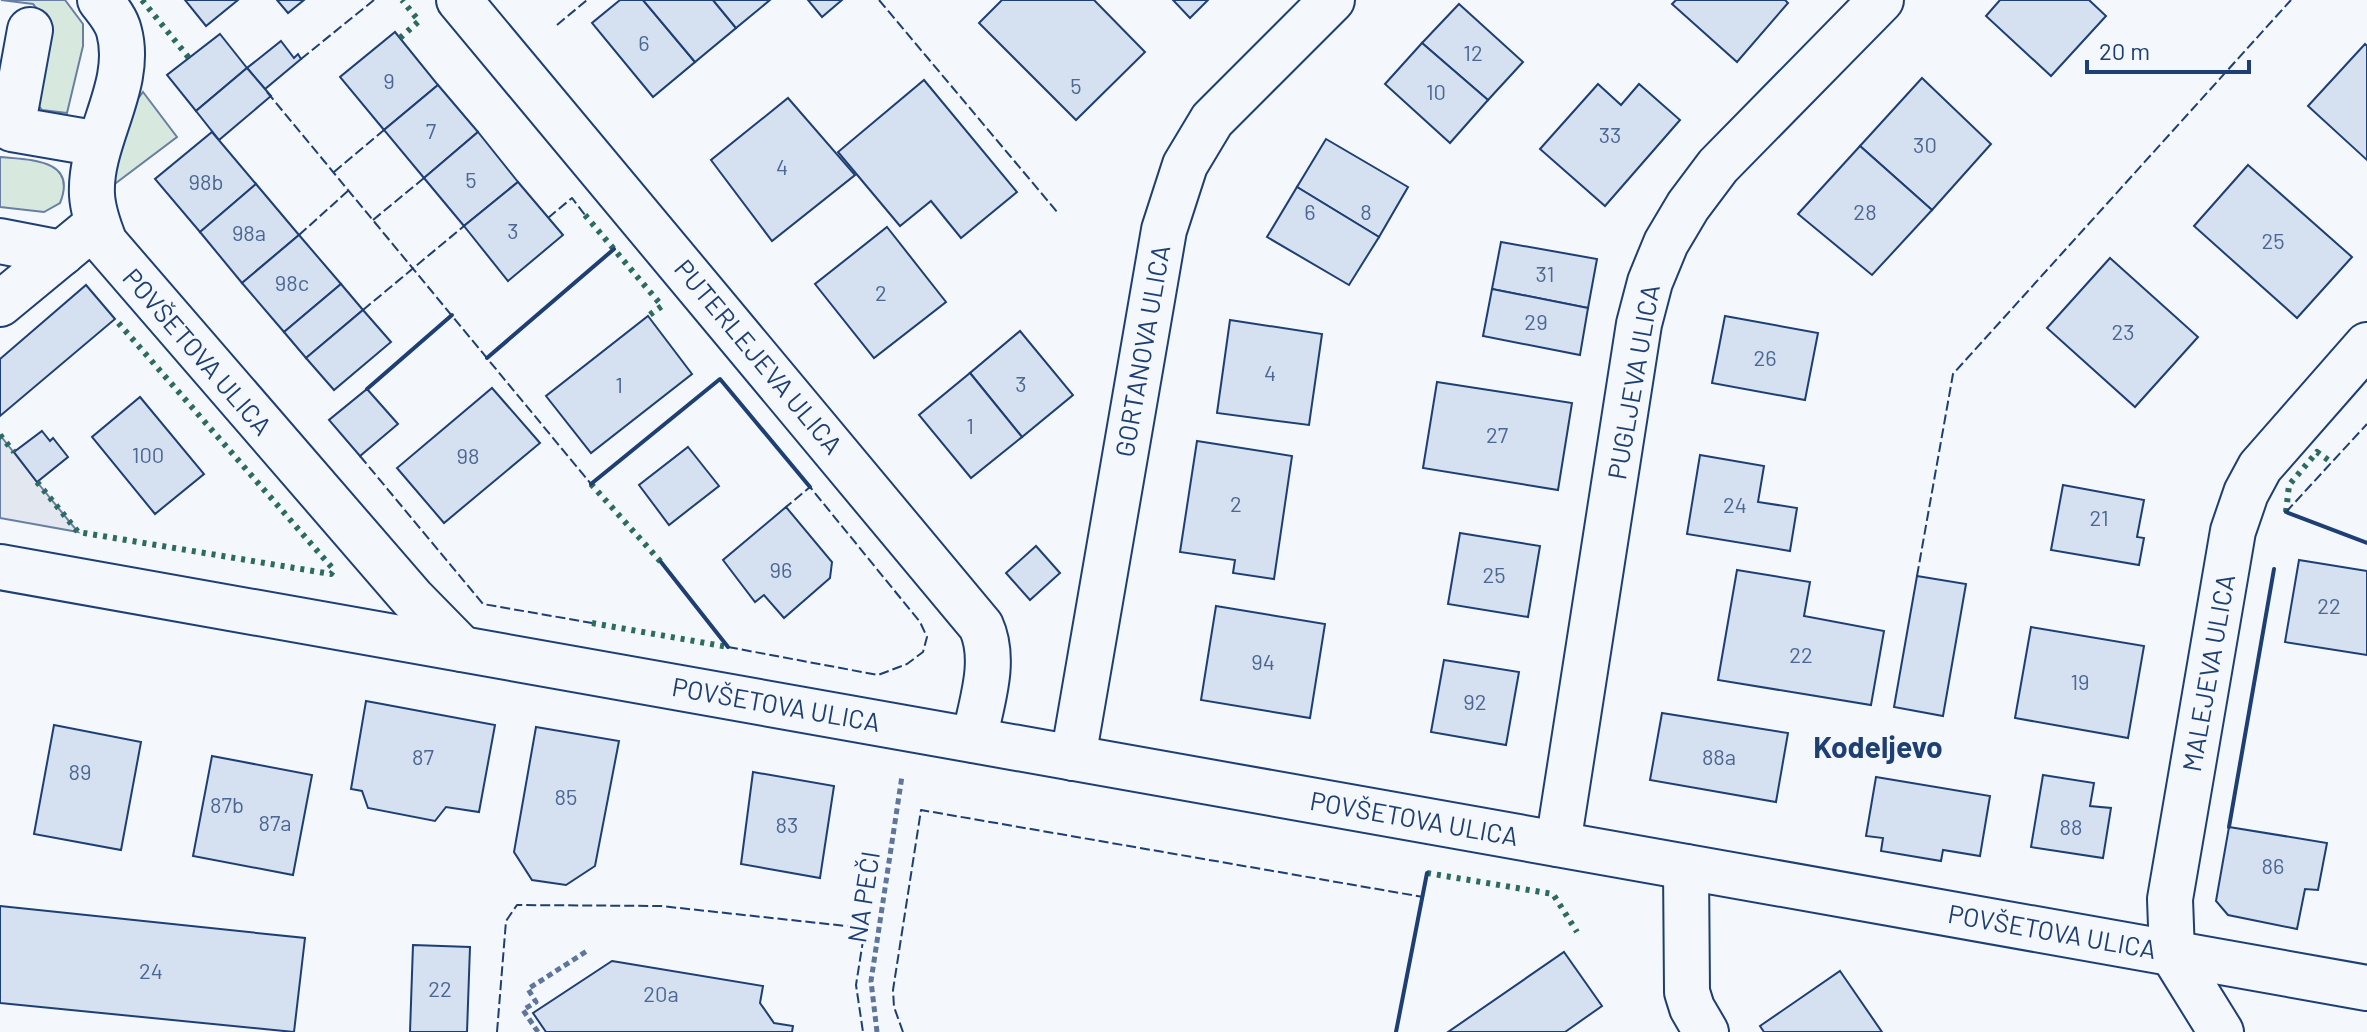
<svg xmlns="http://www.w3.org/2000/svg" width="2367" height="1032" font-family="Barlow,sans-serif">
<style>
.green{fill:#d7e8df;stroke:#687fa3;stroke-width:2}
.parking{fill:#e3e8f0;stroke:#687fa3;stroke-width:2}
.building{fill:#d5e0f0;stroke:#1d3f73;stroke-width:2}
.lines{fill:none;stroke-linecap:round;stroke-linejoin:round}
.minor-casing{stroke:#1d3f73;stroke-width:48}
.path{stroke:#5e769c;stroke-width:5;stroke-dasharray:6 4;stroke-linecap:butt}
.minor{stroke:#f4f7fb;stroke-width:44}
.hedge{stroke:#2c6c60;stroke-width:6;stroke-dasharray:4 6;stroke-linecap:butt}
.fence{stroke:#1d3f73;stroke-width:2;stroke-dasharray:10 4;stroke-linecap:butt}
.wall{stroke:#1d3f73;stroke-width:4}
.labels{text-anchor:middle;stroke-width:6;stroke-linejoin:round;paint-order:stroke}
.number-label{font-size:22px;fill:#4b6792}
.street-label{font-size:26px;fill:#1d3f73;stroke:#f4f7fb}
.quarter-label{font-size:30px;font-weight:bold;fill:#1d3f73;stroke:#f4f7fb}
</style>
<rect width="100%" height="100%" fill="#f4f7fb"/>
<g class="green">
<path d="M1,0H65L83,24V46L67,113L42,110L35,101L49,23L33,4Z"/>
<path d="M143,92L177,137L112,186V174L134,104Z"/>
<path d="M0,157C30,160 78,159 60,203L44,212L0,207Z"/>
</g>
<path class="parking" d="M0,435L37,482L78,532L0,518Z"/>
<g class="building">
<path d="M185,0H238L206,26Z"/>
<path d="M277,0H304L288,13Z"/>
<path d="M620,0H643L695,62L653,97L592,23Z"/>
<path d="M643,0H713L736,28L695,62Z"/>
<path d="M713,0H770L736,28Z"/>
<path d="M808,0H842L822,17Z"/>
<path d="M1002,0H1094L1145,52L1076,120L979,23Z"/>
<path d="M1173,0H1208L1190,18Z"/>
<path d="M1676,0H1785L1788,3L1737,62L1672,4Z"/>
<path d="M2000,0H2089L2106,16L2051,76L1986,16Z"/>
<path d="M1459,4L1523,62L1488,100L1422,43Z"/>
<path d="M395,32L438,85L384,130L340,77Z"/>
<path d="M220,34L247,68L196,111L167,75Z"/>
<path d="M281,41L294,58L298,54L301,59L265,89L247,68Z"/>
<path d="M1422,43L1488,100L1450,143L1385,84Z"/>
<path d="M2365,44L2367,46V160L2308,106Z"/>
<path d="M247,68L271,96L219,140L196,111Z"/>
<path d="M1922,78L1991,144L1932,210L1860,146Z"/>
<path d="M924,80L1017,192L961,238L931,201L900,226L838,152Z"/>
<path d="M1598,84L1621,105L1639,84L1680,120L1605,206L1540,149Z"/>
<path d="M438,85L478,132L424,178L384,130Z"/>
<path d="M788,98L855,175L772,241L711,160Z"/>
<path d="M212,132L256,184L200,232L155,179Z"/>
<path d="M478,132L518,182L464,226L424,178Z"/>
<path d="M1326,139L1408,187L1379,237L1297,187Z"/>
<path d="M1860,146L1932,210L1872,275L1798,214Z"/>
<path d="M2248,165L2352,257L2297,318L2194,226Z"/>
<path d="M518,182L563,235L508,281L464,226Z"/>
<path d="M256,184L299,235L242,283L200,232Z"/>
<path d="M1297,187L1379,237L1349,285L1267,237Z"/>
<path d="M887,227L946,302L874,358L815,284Z"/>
<path d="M299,235L341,284L284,332L242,283Z"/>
<path d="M1501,242L1597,259L1588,308L1492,289Z"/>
<path d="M2110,258L2198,337L2135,407L2047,328Z"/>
<path d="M341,284L363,310L306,358L284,332Z"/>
<path d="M86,285L115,319L0,416V359Z"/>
<path d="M1492,289L1588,308L1580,355L1483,336Z"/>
<path d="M363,310L391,342L334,390L306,358Z"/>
<path d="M648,316L692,374L591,453L546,396Z"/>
<path d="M1725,316L1818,333L1805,400L1712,383Z"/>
<path d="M1230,320L1322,334L1309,425L1217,413Z"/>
<path d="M1020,331L1073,395L1022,437L970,373Z"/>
<path d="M970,373L1022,437L971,478L919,415Z"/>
<path d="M1437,382L1572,403L1558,490L1423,468Z"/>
<path d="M492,388L540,443L444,523L397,468Z"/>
<path d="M367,389L398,424L360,456L329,420Z"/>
<path d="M140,397L204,474L155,514L92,437Z"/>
<path d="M42,431L50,441L53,438L68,457L37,482L14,452Z"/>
<path d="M1197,441L1292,456L1274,579L1233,573L1235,560L1180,552Z"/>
<path d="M688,447L719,486L669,525L639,485Z"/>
<path d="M1700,455L1764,466L1758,502L1797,508L1790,551L1687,534Z"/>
<path d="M2063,485L2144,500L2137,537L2144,538L2139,565L2051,550Z"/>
<path d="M786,507L832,562L830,578L784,618L764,595L755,602L723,560Z"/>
<path d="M1460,533L1540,546L1528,617L1448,604Z"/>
<path d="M1036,546L1060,573L1030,600L1006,573Z"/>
<path d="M2299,560L2367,571V655L2285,642Z"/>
<path d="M1737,570L1810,582L1804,616L1884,631L1871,705L1718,680Z"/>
<path d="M1917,576L1966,584L1943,716L1894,707Z"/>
<path d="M1216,606L1325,624L1310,718L1201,700Z"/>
<path d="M2031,627L2144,646L2128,738L2015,718Z"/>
<path d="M1444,660L1519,672L1506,745L1431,732Z"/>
<path d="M366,701L495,725L479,812L446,807L435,821L368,808L362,791L351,789Z"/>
<path d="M1662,713L1788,733L1776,802L1650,780Z"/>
<path d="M54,725L141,742L121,850L34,834Z"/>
<path d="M536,727L619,741L595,866L566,885L532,880L514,852Z"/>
<path d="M212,756L312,775L293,875L193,856Z"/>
<path d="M753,772L834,786L820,878L741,864Z"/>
<path d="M2043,775L2094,783L2090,806L2111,808L2103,858L2031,847Z"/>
<path d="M1876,777L1990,796L1980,856L1943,850L1941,861L1881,851L1883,838L1866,836Z"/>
<path d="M2229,827L2327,843L2318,890L2305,889L2297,929L2228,915L2216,901Z"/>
<path d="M0,906L305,938L294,1032L0,1003Z"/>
<path d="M413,945L470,947L467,1032H410Z"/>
<path d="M1564,952L1602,1006L1565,1032H1448Z"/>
<path d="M612,961L763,986L760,1003L774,1023L793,1026L792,1032H546L533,1013Z"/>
<path d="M1840,971L1882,1032H1764L1760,1026Z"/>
</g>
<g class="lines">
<defs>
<g id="minor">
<path d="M100,0C107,9 116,19 119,31C134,86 89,140 92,195C93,212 99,228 105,243L412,598L462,649"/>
<path d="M459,0L981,626C997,661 981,704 974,740"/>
<path d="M30,30L12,129L99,144"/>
<path d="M0,241L62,253"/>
<path d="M0,304L97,224"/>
<path d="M0,567L2367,988"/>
<path d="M1073,758L1164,230L1185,165L1212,120L1332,0"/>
<path d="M1558,844L1639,324L1650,282L1666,243L1688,206L1718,166L1881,0"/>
<path d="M1686,867L1687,992L1692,1008L1706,1032"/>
<path d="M2221,1032L2172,953L2170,899L2233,531L2246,493L2260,467L2367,345"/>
</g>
</defs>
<use href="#minor" class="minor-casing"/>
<g class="path">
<path d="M538,1032L523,1010L536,1002L528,989L587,951"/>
<path d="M877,1032L871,981L902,776"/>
</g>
<use href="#minor" class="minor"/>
<g class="hedge">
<path d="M142,0L189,58"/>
<path d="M400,38L419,21L402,0"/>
<path d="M585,215L662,306L648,316"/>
<path d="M0,435L14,452"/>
<path d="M37,482L78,532L331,574L334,570L115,319"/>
<path d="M591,484L661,562"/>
<path d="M2286,512L2289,485L2317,452L2331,462"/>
<path d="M592,623L728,647"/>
<path d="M1427,873L1553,894L1577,932"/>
</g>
<g class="fence">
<path d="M879,0L1058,213"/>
<path d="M557,25L587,0"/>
<path d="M301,59L374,0"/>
<path d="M267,92L591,484"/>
<path d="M334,172L384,130"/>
<path d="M548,218L572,198L585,215"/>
<path d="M373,220L424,178"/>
<path d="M299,235L349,190"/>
<path d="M363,310L464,226"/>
<path d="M360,456L483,604L592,623"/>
<path d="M2286,512L2367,424"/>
<path d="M1917,576L1953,374L2291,0"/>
<path d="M728,647L878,675L907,664L923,652L927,637L920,622L810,487L786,507"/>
<path d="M497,1032L506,921L517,905L661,906L865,928L856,985L863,1032"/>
<path d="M903,1032L894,1007L893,990L921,810L1423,897"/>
</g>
<g class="wall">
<path d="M487,358L614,249"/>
<path d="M367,389L452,315"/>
<path d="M591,484L720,379L810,487"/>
<path d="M2286,512L2367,543"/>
<path d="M661,562L728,647"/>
<path d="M2229,827L2274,569"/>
<path d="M1396,1032L1427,873"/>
</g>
</g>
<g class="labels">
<g class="number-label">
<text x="644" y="51">6</text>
<text x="1473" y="61">12</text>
<text x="389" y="89">9</text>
<text x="1076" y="94">5</text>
<text x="1436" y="100">10</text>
<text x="431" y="139">7</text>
<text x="1610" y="143">33</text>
<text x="1925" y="153">30</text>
<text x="782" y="175">4</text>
<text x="471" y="188">5</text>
<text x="206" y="190">98b</text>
<text x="1310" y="220">6</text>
<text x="1366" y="220">8</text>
<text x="1865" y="220">28</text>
<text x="513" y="239">3</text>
<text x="249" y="241">98a</text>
<text x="2273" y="249">25</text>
<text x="1545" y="282">31</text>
<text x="292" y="291">98c</text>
<text x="881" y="301">2</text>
<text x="1536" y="330">29</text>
<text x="2123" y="340">23</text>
<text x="1765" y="366">26</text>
<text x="1270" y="381">4</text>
<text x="1021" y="392">3</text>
<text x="619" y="393">1</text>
<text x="970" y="434">1</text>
<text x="1497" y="443">27</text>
<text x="148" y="463">100</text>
<text x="468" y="464">98</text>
<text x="1236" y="512">2</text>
<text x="1735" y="513">24</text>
<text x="2099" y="526">21</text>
<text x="781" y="578">96</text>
<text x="1494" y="583">25</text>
<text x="2329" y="614">22</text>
<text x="1801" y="663">22</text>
<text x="1263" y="670">94</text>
<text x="2080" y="690">19</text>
<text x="1475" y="710">92</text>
<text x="423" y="765">87</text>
<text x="1719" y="765">88a</text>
<text x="80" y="780">89</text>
<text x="566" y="805">85</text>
<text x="227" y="813">87b</text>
<text x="275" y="831">87a</text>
<text x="787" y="833">83</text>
<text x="2071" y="835">88</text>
<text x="2273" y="874">86</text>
<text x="151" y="979">24</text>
<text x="440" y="997">22</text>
<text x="661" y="1002">20a</text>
</g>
<g class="street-label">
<text transform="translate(1143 351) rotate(-80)" y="9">GORTANOVA ULICA</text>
<text transform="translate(197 352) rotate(49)" y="9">POVŠETOVA ULICA</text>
<text transform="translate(758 357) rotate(50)" y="9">PUTERLEJEVA ULICA</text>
<text transform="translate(1634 382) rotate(-80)" y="9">PUGLJEVA ULICA</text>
<text transform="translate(2209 673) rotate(-80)" y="9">MALEJEVA ULICA</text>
<text transform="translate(776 705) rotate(10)" y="9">POVŠETOVA ULICA</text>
<text transform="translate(1414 819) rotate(10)" y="9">POVŠETOVA ULICA</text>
<text transform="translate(864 897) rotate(-81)" y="9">NA PEČI</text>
<text transform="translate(2052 932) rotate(10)" y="9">POVŠETOVA ULICA</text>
</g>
<g class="quarter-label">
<text x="1878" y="758">Kodeljevo</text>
</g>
</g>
<path d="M2087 60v12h162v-12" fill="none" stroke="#1d3f73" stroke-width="4"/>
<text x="2099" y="60" font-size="24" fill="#1d3f73" stroke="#f4f7fb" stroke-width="6" paint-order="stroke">20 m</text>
</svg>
